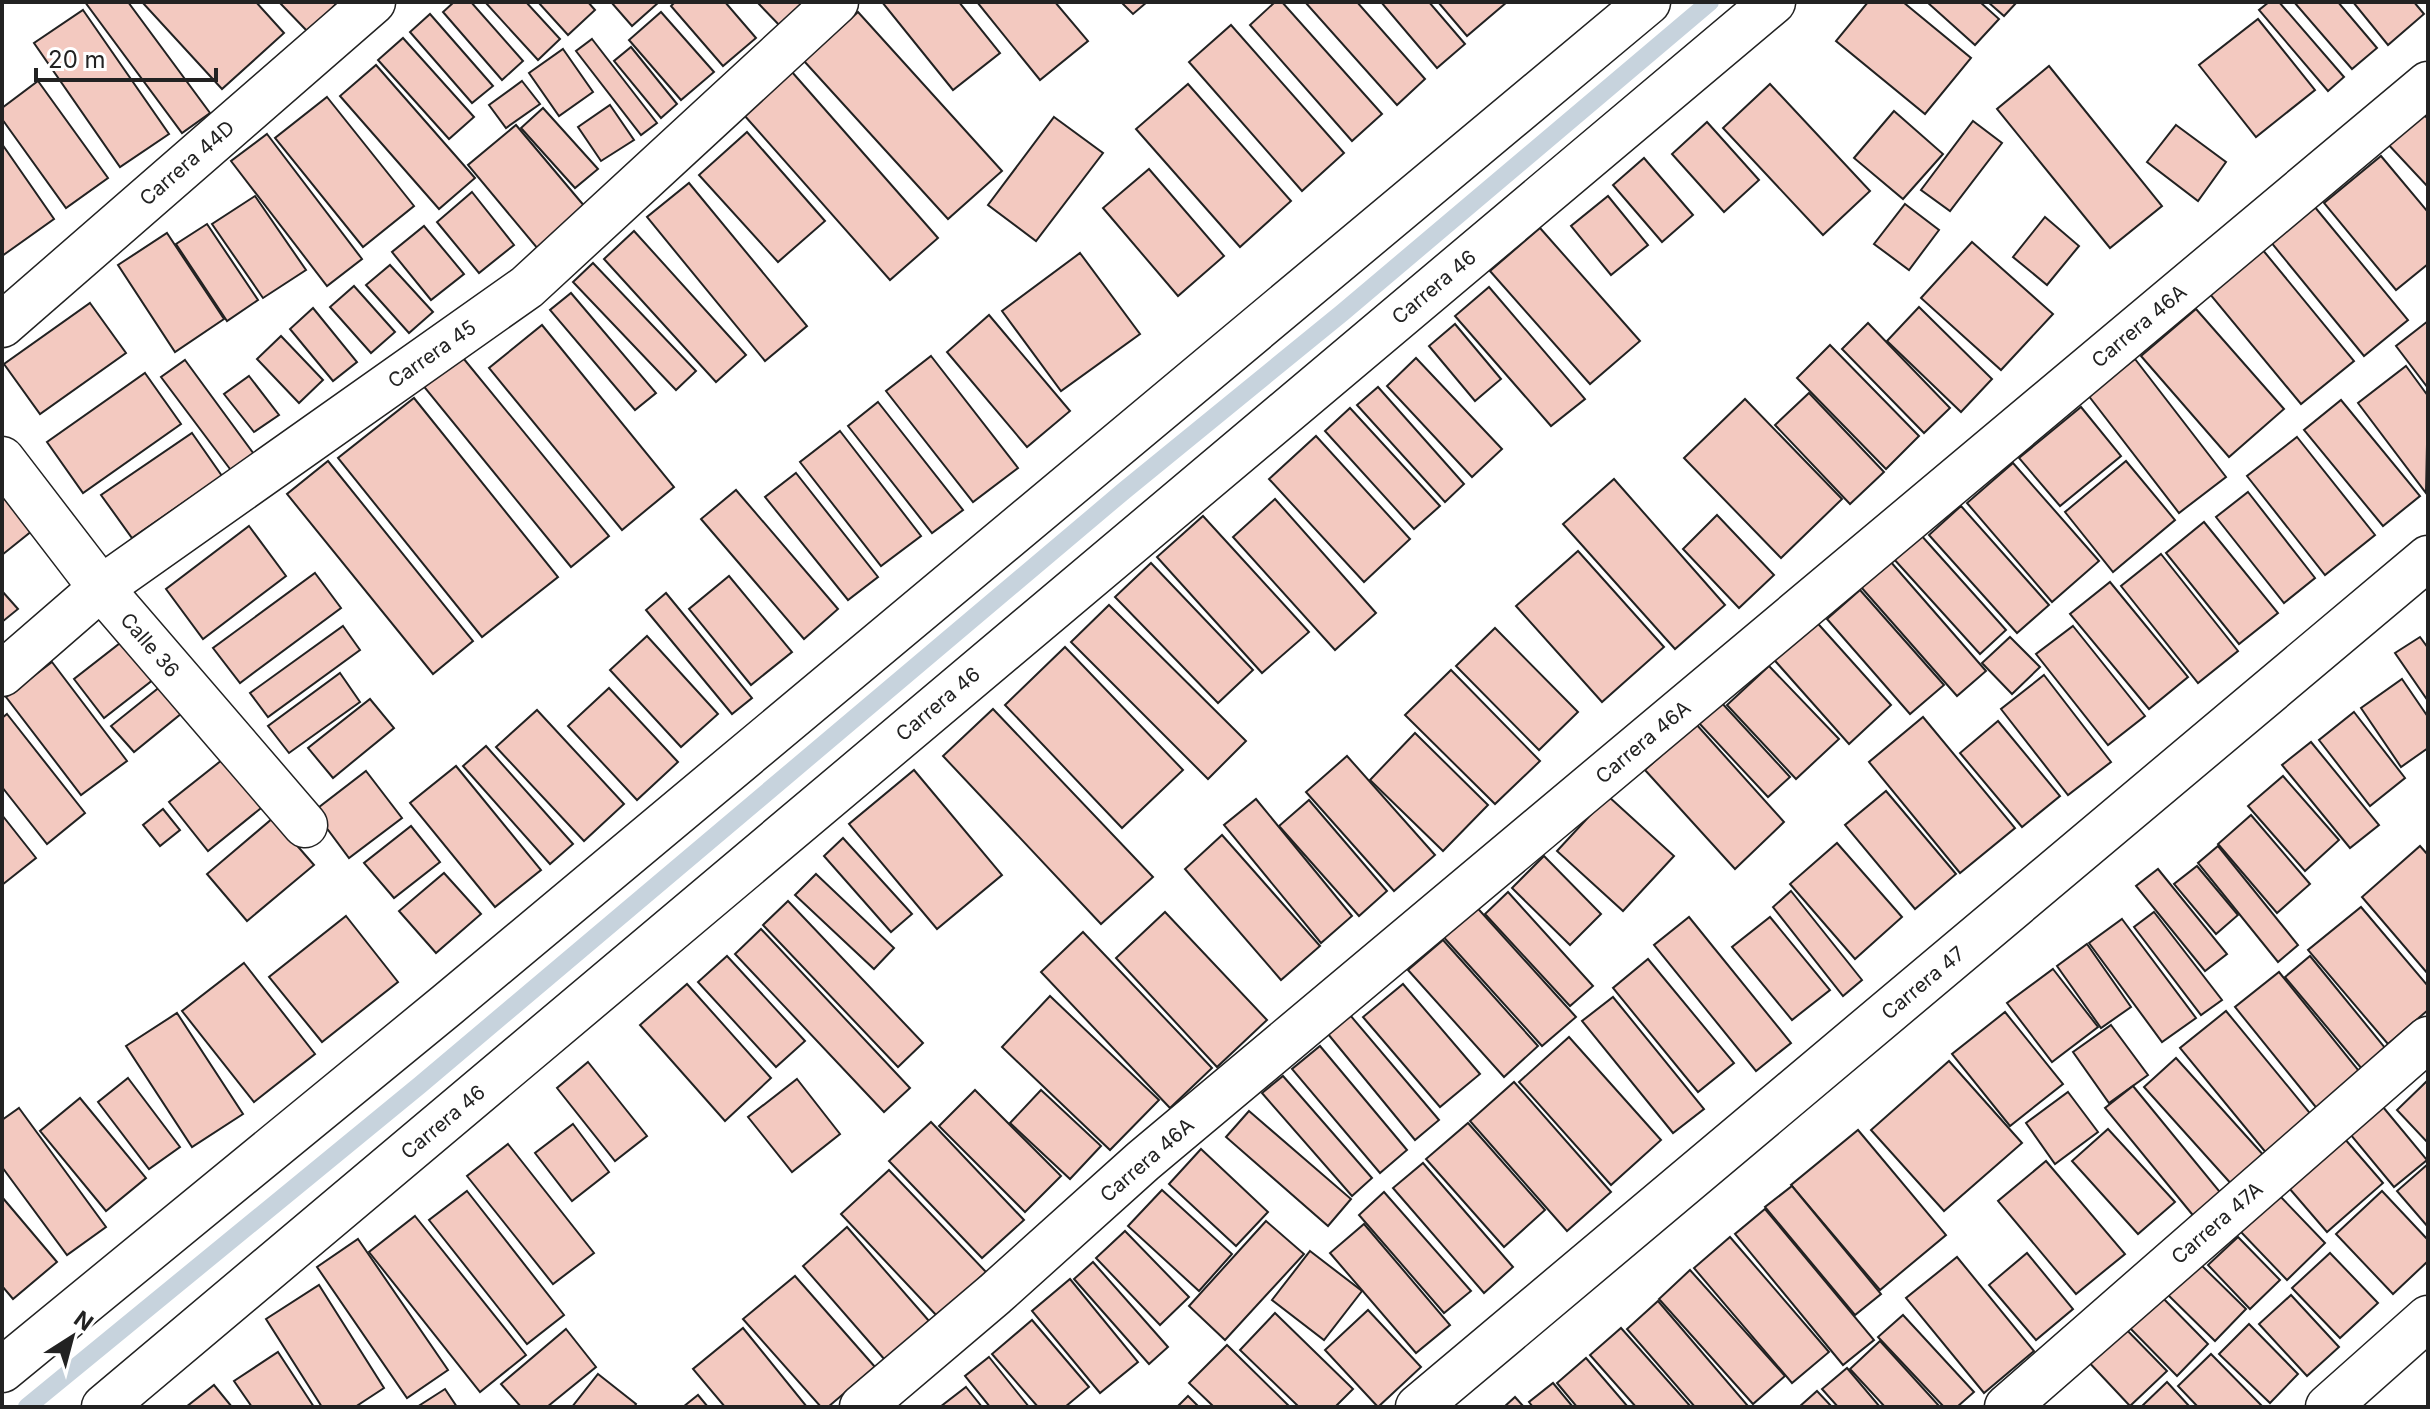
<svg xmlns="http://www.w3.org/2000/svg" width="2430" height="1409" font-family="Inter,sans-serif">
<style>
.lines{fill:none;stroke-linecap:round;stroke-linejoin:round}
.stream{stroke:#c7d3dd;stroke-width:18}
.building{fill:#f3c9c0;stroke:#222;stroke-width:2}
.minor-casing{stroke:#222;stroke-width:47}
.minor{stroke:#fff;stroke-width:44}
.labels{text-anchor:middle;stroke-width:6;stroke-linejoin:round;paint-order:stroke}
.street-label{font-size:20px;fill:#222;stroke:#fff}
</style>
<rect width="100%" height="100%" fill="#fff"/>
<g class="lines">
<path class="stream" d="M27,1407L420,1085L1125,490L1342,313L1710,2"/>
</g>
<g class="building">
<path d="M85,2H128L210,113L182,133Z"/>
<path d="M142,2H256L284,33L222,89Z"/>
<path d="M279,2H338L308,32Z"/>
<path d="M454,2H471L523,61L502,80L443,12Z"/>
<path d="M485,2H526L560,39L538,60Z"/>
<path d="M538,2H588L595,10L568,35Z"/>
<path d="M611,2H659L632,26Z"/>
<path d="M675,2H725L756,38L723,66L671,6Z"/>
<path d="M757,2H810L783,29Z"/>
<path d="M882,2H959L1000,53L953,90Z"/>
<path d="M977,2H1055L1088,41L1040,80Z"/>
<path d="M1121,2H1147L1133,14Z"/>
<path d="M1275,2H1282L1382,114L1352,141L1250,25Z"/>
<path d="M1305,2H1357L1425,79L1397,105Z"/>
<path d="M1381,2H1429L1465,44L1437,68Z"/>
<path d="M1438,2H1507L1467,36Z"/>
<path d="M1868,2H1903L1971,58L1925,114L1836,41Z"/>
<path d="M1927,2H1980L1999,19L1975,45Z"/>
<path d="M1988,2H2017L2004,16Z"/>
<path d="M2269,2H2279L2344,77L2328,91L2259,10Z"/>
<path d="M2294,2H2338L2377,48L2352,69Z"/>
<path d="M2353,2H2414L2424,14L2388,45Z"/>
<path d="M83,10L169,134L120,167L34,43Z"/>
<path d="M661,12L714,72L681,100L629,40Z"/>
<path d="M858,12L1002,171L948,219L804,61Z"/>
<path d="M430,14L493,86L472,103L410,32Z"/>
<path d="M2258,19L2315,90L2256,137L2199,65Z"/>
<path d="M1231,25L1344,153L1302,191L1189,62Z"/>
<path d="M403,38L474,117L449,139L378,60Z"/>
<path d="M592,39L657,123L641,135L576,51Z"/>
<path d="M631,47L677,104L661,118L614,61Z"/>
<path d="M563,49L593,92L559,116L529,73Z"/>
<path d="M376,65L475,178L439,209L340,96Z"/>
<path d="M2049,66L2162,206L2110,248L1997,109Z"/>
<path d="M792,72L938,238L890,280L744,115Z"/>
<path d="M38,81L108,178L66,208L2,119V108Z"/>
<path d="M522,81L540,104L506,128L489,105Z"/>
<path d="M1188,84L1291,201L1240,247L1136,129Z"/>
<path d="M1770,84L1870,191L1823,235L1723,128Z"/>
<path d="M327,97L414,206L363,247L275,138Z"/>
<path d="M610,105L634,140L601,161L578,127Z"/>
<path d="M543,108L598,169L575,188L521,128Z"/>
<path d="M1894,111L1943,154L1903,199L1854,158Z"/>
<path d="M2421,111L2428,119V187L2386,142Z"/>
<path d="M1054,117L1103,153L1036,241L988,205Z"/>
<path d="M1973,121L2002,143L1950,211L1921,190Z"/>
<path d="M1707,122L1759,180L1724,212L1672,154Z"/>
<path d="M516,125L591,214L543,255L468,165Z"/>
<path d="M2176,125L2226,162L2198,201L2147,162Z"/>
<path d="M747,132L825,221L778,262L699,175Z"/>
<path d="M267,134L362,259L327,286L231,161Z"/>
<path d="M2,144L54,219L2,256Z"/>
<path d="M2381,156L2428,212V264L2396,290L2324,203Z"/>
<path d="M1644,158L1693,215L1662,242L1613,185Z"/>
<path d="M1149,169L1224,256L1178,296L1103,208Z"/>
<path d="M689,183L807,326L765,361L647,217Z"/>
<path d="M472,192L514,245L479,273L437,222Z"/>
<path d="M255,196L306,270L263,298L212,224Z"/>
<path d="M1608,196L1648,245L1611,275L1571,226Z"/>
<path d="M1905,204L1939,230L1909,270L1874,244Z"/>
<path d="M2314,206L2408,320L2364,356L2270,241Z"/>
<path d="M2045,217L2079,246L2047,285L2013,257Z"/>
<path d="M207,224L258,300L227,321L176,244Z"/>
<path d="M424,226L464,274L431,300L392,252Z"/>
<path d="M1540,228L1640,341L1590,384L1490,271Z"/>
<path d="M634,231L746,355L716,382L604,259Z"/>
<path d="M167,233L224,319L175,352L118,265Z"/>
<path d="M1972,242L2053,314L2001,370L1921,298Z"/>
<path d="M2262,249L2354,361L2301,404L2209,293Z"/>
<path d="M1080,253L1140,334L1061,391L1002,311Z"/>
<path d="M593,263L696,371L676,390L573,282Z"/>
<path d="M390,265L433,312L409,333L366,285Z"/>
<path d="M354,286L395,332L371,353L330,307Z"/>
<path d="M1489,287L1585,399L1551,426L1455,316Z"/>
<path d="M571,293L656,393L635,410L550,310Z"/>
<path d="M90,303L126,353L40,414L4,364Z"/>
<path d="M1919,307L1992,379L1961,412L1887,341Z"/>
<path d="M313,308L357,362L333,381L290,329Z"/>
<path d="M2196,309L2284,409L2229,457L2141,356Z"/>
<path d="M989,315L1070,411L1027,447L947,352Z"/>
<path d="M2428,321V388L2396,346Z"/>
<path d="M1868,323L1950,408L1924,433L1842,349Z"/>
<path d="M1455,324L1501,379L1475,401L1429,346Z"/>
<path d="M542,325L674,487L622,530L489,368Z"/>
<path d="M281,336L323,380L299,403L257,359Z"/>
<path d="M1830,345L1919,436L1886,469L1797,378Z"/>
<path d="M459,353L609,536L571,567L421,383Z"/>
<path d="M931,356L1018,468L973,502L886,391Z"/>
<path d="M1416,358L1502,449L1472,477L1387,386Z"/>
<path d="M2135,359L2226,477L2179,513L2088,395Z"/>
<path d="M185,360L259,461L236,477L161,377Z"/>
<path d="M2406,366L2428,396L2426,493L2358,403Z"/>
<path d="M145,373L181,424L83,493L47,442Z"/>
<path d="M249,376L279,415L254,432L224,394Z"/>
<path d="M1378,387L1464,484L1445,502L1357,405Z"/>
<path d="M1809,393L1884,472L1850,504L1775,425Z"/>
<path d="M414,398L558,577L482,637L338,458Z"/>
<path d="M1745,399L1842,499L1781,558L1684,458Z"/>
<path d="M2341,400L2420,496L2383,526L2304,430Z"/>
<path d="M878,402L963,510L932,533L848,426Z"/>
<path d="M2081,407L2121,456L2060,506L2019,458Z"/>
<path d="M1350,408L1440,506L1414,529L1325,431Z"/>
<path d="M840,431L921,536L881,566L800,462Z"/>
<path d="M192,433L222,476L132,538L101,495Z"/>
<path d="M1316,436L1410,539L1364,582L1269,479Z"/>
<path d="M2297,437L2375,535L2325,575L2247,476Z"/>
<path d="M328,461L473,641L433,674L287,494Z"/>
<path d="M2126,461L2175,520L2113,572L2065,512Z"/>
<path d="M2013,463L2099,561L2052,602L1967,503Z"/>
<path d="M2,472L43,522L2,555Z"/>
<path d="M796,473L878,577L848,600L765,497Z"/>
<path d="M1614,479L1725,605L1675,649L1563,524Z"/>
<path d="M736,490L838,609L804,639L701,519Z"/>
<path d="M2248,492L2315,578L2284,603L2216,517Z"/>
<path d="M1275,499L1376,613L1335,650L1233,537Z"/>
<path d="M1961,506L2049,605L2017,633L1929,535Z"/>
<path d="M1717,515L1774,575L1739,608L1683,549Z"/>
<path d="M1203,516L1309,632L1262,673L1157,557Z"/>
<path d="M2204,522L2278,613L2239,644L2166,553Z"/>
<path d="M249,526L286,576L203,639L166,589Z"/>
<path d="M1920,534L2006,630L1980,654L1893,558Z"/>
<path d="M1578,551L1664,647L1602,702L1516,606Z"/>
<path d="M2161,554L2238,651L2198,683L2121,586Z"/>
<path d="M1890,561L1986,671L1957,696L1861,587Z"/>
<path d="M1151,563L1253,670L1218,703L1115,597Z"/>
<path d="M315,573L341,608L240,683L213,648Z"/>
<path d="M729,576L792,652L751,685L689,609Z"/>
<path d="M2110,582L2188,677L2149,709L2070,614Z"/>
<path d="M1860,590L1944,685L1910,714L1827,619Z"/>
<path d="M2,591L18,609L2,622Z"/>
<path d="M666,593L752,698L732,714L646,610Z"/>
<path d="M1109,605L1246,741L1208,779L1071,642Z"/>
<path d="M1812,617L1891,705L1849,744L1769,654Z"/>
<path d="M343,626L360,650L268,717L250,693Z"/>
<path d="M2073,626L2145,716L2108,745L2036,654Z"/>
<path d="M1495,628L1578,712L1539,750L1456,666Z"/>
<path d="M647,636L718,714L681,747L610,670Z"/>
<path d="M2010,637L2040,667L2012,694L1982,663Z"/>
<path d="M2420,637L2428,648V701L2395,653Z"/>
<path d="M124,640L154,679L104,718L74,679Z"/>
<path d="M1065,647L1183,770L1122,828L1005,705Z"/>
<path d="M52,662L127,761L81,795L6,697Z"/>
<path d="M1769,666L1839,739L1796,779L1727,705Z"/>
<path d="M1451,670L1540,761L1495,804L1405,715Z"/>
<path d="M340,673L360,702L289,753L268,726Z"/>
<path d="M2044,675L2111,762L2068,795L2001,709Z"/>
<path d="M2402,679L2428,717V748L2401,767L2361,708Z"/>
<path d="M161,686L182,713L134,752L111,726Z"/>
<path d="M609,688L678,762L637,800L568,726Z"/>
<path d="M370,699L394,728L333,778L308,748Z"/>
<path d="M1720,701L1790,777L1768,797L1698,722Z"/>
<path d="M993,709L1153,877L1101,924L943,756Z"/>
<path d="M537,710L624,804L584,841L496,747Z"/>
<path d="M2354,712L2405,778L2370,806L2319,740Z"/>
<path d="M7,714L85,813L47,844L2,787V718Z"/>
<path d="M1923,717L2015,828L1960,873L1869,762Z"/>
<path d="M1998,721L2060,796L2022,827L1960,753Z"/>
<path d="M1696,724L1784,822L1735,869L1645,770Z"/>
<path d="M1415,733L1488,805L1443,851L1370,780Z"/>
<path d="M2311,742L2379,825L2350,848L2282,765Z"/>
<path d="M486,746L573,844L550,864L463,766Z"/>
<path d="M227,756L266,804L208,851L169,802Z"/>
<path d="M1347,756L1435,855L1394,891L1306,792Z"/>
<path d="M456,766L541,870L495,907L410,803Z"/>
<path d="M914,770L1002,875L937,929L849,824Z"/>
<path d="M366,771L402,818L349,858L314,811Z"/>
<path d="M2283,776L2339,840L2305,871L2248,806Z"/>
<path d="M1886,791L1956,874L1915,909L1845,825Z"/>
<path d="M1608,796L1674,856L1623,911L1557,851Z"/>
<path d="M1256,799L1352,916L1321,943L1224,825Z"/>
<path d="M1309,800L1387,891L1359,916L1279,826Z"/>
<path d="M163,809L180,830L160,846L143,825Z"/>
<path d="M2,815L36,858L2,885Z"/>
<path d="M2251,815L2310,884L2277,913L2218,844Z"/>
<path d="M273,818L314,865L247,921L207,874Z"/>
<path d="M411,826L440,862L394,898L364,863Z"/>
<path d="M1222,835L1320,946L1281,980L1185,869Z"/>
<path d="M843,838L912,914L891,932L824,856Z"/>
<path d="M1837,843L1902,917L1855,959L1790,884Z"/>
<path d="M2218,846L2298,945L2278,962L2198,863Z"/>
<path d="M2420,846L2428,855V974L2362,897Z"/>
<path d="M1544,856L1601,914L1570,945L1512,888Z"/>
<path d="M2197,866L2238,915L2216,934L2174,884Z"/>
<path d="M2158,869L2227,954L2205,971L2136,886Z"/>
<path d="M444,873L481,914L436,953L399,911Z"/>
<path d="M816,874L894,948L874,969L795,895Z"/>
<path d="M1791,891L1862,980L1843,996L1773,907Z"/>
<path d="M1508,892L1593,986L1570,1006L1485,914Z"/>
<path d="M788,901L923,1043L898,1067L763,925Z"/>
<path d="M1472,902L1576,1017L1542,1046L1439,932Z"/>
<path d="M2361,907L2428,986V1010L2388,1044L2308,950Z"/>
<path d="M1165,912L1267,1020L1217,1067L1116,958Z"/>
<path d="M2154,912L2222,1000L2201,1015L2134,927Z"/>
<path d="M346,916L398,982L322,1042L269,977Z"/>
<path d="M1689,917L1791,1043L1756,1071L1654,945Z"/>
<path d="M1770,917L1830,990L1792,1020L1732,947Z"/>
<path d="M2122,919L2196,1018L2162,1042L2089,943Z"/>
<path d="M761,929L910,1088L884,1112L735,954Z"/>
<path d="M1083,932L1212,1068L1170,1108L1041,972Z"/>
<path d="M1443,940L1538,1046L1504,1077L1408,970Z"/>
<path d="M2087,944L2131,1007L2101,1028L2057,966Z"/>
<path d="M727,956L805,1041L776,1067L698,982Z"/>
<path d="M2310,956L2386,1049L2362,1069L2285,977Z"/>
<path d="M1648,959L1734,1063L1698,1092L1613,988Z"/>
<path d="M244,963L315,1054L254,1102L182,1011Z"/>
<path d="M2053,969L2098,1027L2052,1062L2007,1003Z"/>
<path d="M2279,972L2363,1076L2319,1111L2235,1007Z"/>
<path d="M687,984L771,1078L725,1121L640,1025Z"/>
<path d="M1403,984L1480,1074L1440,1107L1363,1017Z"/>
<path d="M1050,996L1159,1100L1110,1150L1002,1047Z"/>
<path d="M1613,997L1704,1109L1673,1133L1582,1021Z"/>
<path d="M2226,1011L2318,1123L2272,1160L2180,1048Z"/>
<path d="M2005,1012L2063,1084L2010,1126L1952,1054Z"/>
<path d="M177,1013L243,1114L192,1147L126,1046Z"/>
<path d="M1350,1015L1439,1120L1415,1140L1328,1034Z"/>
<path d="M2111,1025L2148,1075L2109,1103L2073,1052Z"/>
<path d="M1569,1037L1661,1140L1611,1185L1519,1082Z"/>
<path d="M1320,1046L1407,1150L1380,1173L1292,1069Z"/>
<path d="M2176,1058L2266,1158L2234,1187L2144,1087Z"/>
<path d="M1949,1061L2022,1143L1944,1211L1871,1130Z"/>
<path d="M588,1062L647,1136L615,1161L557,1088Z"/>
<path d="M1283,1076L1372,1178L1352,1196L1262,1093Z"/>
<path d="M128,1078L180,1147L149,1169L98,1102Z"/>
<path d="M797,1079L840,1134L792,1172L748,1117Z"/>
<path d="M2427,1081L2428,1082V1143L2397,1110Z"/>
<path d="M1514,1082L1611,1192L1567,1231L1470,1121Z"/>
<path d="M2133,1086L2224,1197L2196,1219L2105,1108Z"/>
<path d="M975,1090L1061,1176L1025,1212L939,1126Z"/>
<path d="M1041,1090L1101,1146L1070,1179L1010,1123Z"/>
<path d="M2068,1092L2098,1132L2055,1164L2026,1123Z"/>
<path d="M80,1098L146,1178L106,1211L40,1131Z"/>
<path d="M2383,1107L2427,1160L2394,1187L2350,1134Z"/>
<path d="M19,1108L106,1227L67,1255L2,1167V1120Z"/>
<path d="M1249,1111L1351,1199L1328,1226L1226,1137Z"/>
<path d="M931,1122L1024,1220L982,1258L889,1161Z"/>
<path d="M1468,1123L1545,1210L1504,1247L1426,1159Z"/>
<path d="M573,1124L609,1172L572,1201L535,1153Z"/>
<path d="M2108,1129L2175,1202L2138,1234L2072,1161Z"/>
<path d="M1858,1130L1946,1235L1880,1290L1791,1185Z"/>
<path d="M2344,1138L2383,1183L2327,1232L2289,1188Z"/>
<path d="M508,1144L594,1253L553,1284L467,1176Z"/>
<path d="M1201,1149L1268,1212L1236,1246L1169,1184Z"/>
<path d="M2046,1161L2125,1254L2076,1294L1998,1201Z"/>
<path d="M1423,1163L1513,1267L1484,1293L1393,1188Z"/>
<path d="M2428,1164V1227L2397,1191Z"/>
<path d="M889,1170L986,1272L938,1317L841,1214Z"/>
<path d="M1792,1186L1881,1294L1855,1315L1765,1207Z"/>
<path d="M1162,1190L1232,1254L1199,1291L1128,1226Z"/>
<path d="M467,1191L564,1315L527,1344L429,1220Z"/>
<path d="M2382,1191L2428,1240V1261L2393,1294L2336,1234Z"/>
<path d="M1384,1192L1471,1291L1444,1313L1359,1215Z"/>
<path d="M2278,1194L2325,1243L2287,1280L2240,1231Z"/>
<path d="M2,1197L57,1262L13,1299L2,1286Z"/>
<path d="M1765,1209L1874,1340L1843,1365L1735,1234Z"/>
<path d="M415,1216L526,1355L480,1392L369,1252Z"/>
<path d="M1266,1221L1304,1254L1225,1340L1189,1306Z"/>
<path d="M1364,1224L1450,1325L1416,1353L1330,1253Z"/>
<path d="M847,1227L929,1321L885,1360L803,1266Z"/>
<path d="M1125,1231L1189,1297L1160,1325L1096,1258Z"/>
<path d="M1730,1237L1829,1352L1792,1383L1694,1268Z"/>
<path d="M2238,1237L2280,1280L2250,1309L2208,1265Z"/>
<path d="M358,1239L448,1370L407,1398L317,1267Z"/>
<path d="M1310,1251L1362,1291L1324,1340L1272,1300Z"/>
<path d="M2027,1253L2073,1309L2036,1340L1989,1285Z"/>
<path d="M2330,1253L2378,1303L2340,1338L2292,1288Z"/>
<path d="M1957,1257L2034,1351L1984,1393L1906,1298Z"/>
<path d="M2195,1259L2246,1309L2215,1341L2164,1291Z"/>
<path d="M1093,1262L1168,1347L1149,1364L1074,1279Z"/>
<path d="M1690,1270L1785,1376L1753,1404L1659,1299Z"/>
<path d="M795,1276L875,1367L828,1407H821L743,1319Z"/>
<path d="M1070,1279L1138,1362L1100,1393L1032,1311Z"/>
<path d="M319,1285L384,1388L355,1407H322L266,1319Z"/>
<path d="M2157,1292L2208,1344L2177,1376L2125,1323Z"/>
<path d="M2291,1295L2339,1347L2307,1376L2259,1324Z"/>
<path d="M1658,1301L1748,1406L1695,1407L1627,1329Z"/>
<path d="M1368,1310L1421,1367L1378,1407L1325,1350Z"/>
<path d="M1275,1313L1353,1389L1335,1407H1299L1240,1350Z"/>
<path d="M1903,1315L1974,1392L1957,1407H1944L1878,1337Z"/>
<path d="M1032,1320L1089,1387L1065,1407H1038L992,1354Z"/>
<path d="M2120,1323L2167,1371L2130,1406L2084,1357Z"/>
<path d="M2249,1324L2298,1374L2270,1403L2219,1354Z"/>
<path d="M743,1328L807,1407H725L693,1369Z"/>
<path d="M1621,1328L1691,1407H1636L1590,1355Z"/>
<path d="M566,1329L596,1367L547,1407H521L501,1384Z"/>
<path d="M1880,1341L1940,1407H1885L1850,1369Z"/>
<path d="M1227,1345L1290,1407H1214L1189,1383Z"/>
<path d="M278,1352L314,1407H252L234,1381Z"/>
<path d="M2211,1354L2263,1407H2198L2178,1386Z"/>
<path d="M989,1357L1029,1407H990L965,1376Z"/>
<path d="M1586,1358L1628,1407H1577L1557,1383Z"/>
<path d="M1847,1368L1880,1407H1838L1822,1389Z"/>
<path d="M598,1374L636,1404L634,1407H572Z"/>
<path d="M2167,1382L2190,1407H2141Z"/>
<path d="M1553,1383L1573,1407H1533L1529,1402Z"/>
<path d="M214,1385L232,1407H186Z"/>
<path d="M966,1387L982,1407H940Z"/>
<path d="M445,1389L457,1407H417Z"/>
<path d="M1817,1391L1832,1407H1799Z"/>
<path d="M698,1395L708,1407H683Z"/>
<path d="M1188,1396L1199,1407H1177Z"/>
<path d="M1515,1397L1524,1407H1504Z"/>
</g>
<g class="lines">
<defs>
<g id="minor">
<path d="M2,325L373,2"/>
<path d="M2,459L101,588L305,825"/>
<path d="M2,674L101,588L527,287L836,2"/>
<path d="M2,1370L447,1005L1648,2"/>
<path d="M104,1407L1773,2"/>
<path d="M862,1407L995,1294L1143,1161L2428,84"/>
<path d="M1418,1407L2428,558"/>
<path d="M2007,1407L2428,1039"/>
<path d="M2328,1407L2428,1318"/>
</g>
</defs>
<use href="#minor" class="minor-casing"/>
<use href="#minor" class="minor"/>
</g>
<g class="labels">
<g class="street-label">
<text transform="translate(187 163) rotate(-41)" y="7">Carrera 44D</text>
<text transform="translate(1434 287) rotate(-40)" y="7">Carrera 46</text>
<text transform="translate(2139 326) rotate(-40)" y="7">Carrera 46A</text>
<text transform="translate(432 354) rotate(-35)" y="7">Carrera 45</text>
<text transform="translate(150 645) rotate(49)" y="7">Calle 36</text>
<text transform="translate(938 704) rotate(-40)" y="7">Carrera 46</text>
<text transform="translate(1643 742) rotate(-40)" y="7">Carrera 46A</text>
<text transform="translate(1923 983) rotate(-40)" y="7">Carrera 47</text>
<text transform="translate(443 1122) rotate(-40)" y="7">Carrera 46</text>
<text transform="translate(1147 1160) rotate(-41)" y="7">Carrera 46A</text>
<text transform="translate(2217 1223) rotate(-41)" y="7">Carrera 47A</text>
</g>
</g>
<rect width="2430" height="1409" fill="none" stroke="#222222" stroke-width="8"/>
<g transform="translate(72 1337) rotate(36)" stroke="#ffffff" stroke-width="6" paint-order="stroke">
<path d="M0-6L14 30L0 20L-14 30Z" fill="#222222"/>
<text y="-12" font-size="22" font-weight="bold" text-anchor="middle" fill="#222222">N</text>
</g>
<path d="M36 68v12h180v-12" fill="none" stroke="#222222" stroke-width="4"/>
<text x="48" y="68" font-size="24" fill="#222222" stroke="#ffffff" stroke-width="6" paint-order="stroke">20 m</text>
</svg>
